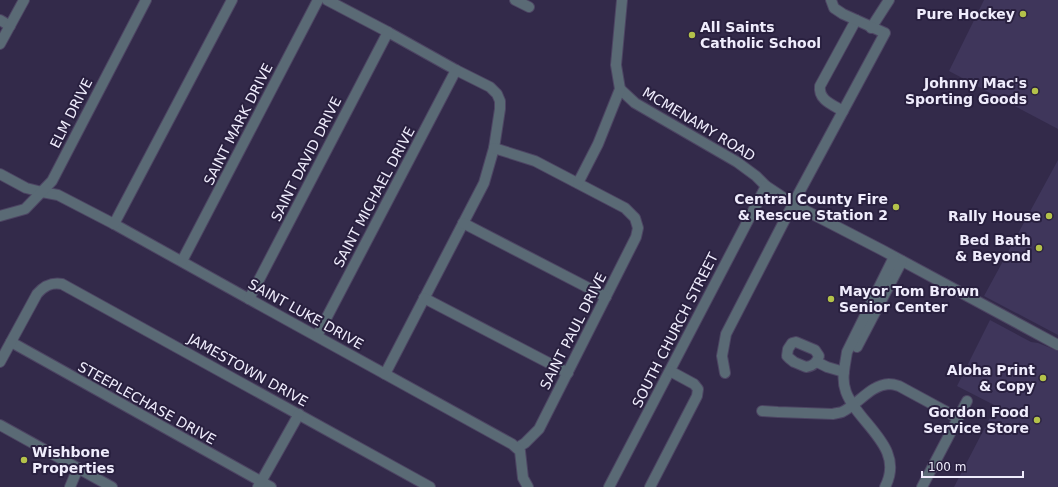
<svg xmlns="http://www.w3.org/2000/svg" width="1058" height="487" font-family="'DejaVu Sans',sans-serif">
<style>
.built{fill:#3f365b}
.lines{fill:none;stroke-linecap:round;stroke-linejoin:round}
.minor-casing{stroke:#4d4563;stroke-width:12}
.minor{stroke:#5a6a75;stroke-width:10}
.poi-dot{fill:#b4c24a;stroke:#29203f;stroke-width:1.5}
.labels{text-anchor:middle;stroke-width:4;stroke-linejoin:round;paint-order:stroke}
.poi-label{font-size:14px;font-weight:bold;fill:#efecfc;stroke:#29203f;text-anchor:end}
.street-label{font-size:14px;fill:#efecfc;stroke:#29203f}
</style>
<rect width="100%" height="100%" fill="#332a4a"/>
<g class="built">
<path d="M984,0H1058V129L949,71Z"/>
<path d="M1058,160V335L984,296Z"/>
<path d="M990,320L1031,342L1038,343L1058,351V487H954L996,406L957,386Z"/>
</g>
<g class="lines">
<defs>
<g id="minor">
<path d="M327,0L388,32L456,70L490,87L497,94L500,101V109L494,148L484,183L385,374"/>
<path d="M515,0L529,7"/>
<path d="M0,20L10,26"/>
<path d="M871,28L889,0"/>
<path d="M0,44L24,0"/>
<path d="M620,89L635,103L737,162L756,176L766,186L793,204L882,250L1058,345"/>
<path d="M843,111C833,105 818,100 820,86L856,20"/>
<path d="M494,148L535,161L625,208L635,218L638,228L636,237L539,429L525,443L517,448"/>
<path d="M0,174L26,188L42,192L58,195L114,224L249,299L512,444L520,451L523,478L528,487"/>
<path d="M578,183L598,144L620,89L616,65L622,0"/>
<path d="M0,216L25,209L52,181L146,0"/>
<path d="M463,223L606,297"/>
<path d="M114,224L232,0"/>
<path d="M182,261L318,0"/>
<path d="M424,298L568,373"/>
<path d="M249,299L388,32"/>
<path d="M317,336L456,70"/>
<path d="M11,342L271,487"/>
<path d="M796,342L815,350L819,356C817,362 814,366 806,367L794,362L789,358L787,356L788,349L792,343Z"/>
<path d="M857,347L902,261"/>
<path d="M0,362L37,294C44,286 51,282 62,284L430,487"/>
<path d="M817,362L827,367L844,372"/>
<path d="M725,373L722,356L726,334L793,204L885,33L843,14L834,8L831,0"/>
<path d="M762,411L778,412L833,414C836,413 839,413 842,412C859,404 870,385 889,384C892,384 896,385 899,386L958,418"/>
<path d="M0,425L112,487"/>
<path d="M70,487L78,468"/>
<path d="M258,487L299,414"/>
<path d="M609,487L766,186"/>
<path d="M650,487L697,396L698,389L694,384L670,371"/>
<path d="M885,487C906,447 858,424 846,392C841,379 845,366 847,352L894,257"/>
<path d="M922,487L967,401"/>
</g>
</defs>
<use href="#minor" class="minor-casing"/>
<use href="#minor" class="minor"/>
</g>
<g class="poi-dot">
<circle cx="1023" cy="14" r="4"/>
<circle cx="692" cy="35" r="4"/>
<circle cx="1035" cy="91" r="4"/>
<circle cx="896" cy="207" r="4"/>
<circle cx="1049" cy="216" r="4"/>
<circle cx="1039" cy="248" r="4"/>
<circle cx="831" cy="299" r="4"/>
<circle cx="1043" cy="378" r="4"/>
<circle cx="1037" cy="420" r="4"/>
<circle cx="24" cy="460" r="4"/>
</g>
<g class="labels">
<g class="poi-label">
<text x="1015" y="19">Pure Hockey</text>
<text x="700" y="32" text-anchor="start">All Saints<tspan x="700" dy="16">Catholic School</tspan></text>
<text x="1027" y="88">Johnny Mac's<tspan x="1027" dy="16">Sporting Goods</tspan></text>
<text x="888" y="204">Central County Fire<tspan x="888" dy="16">&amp; Rescue Station 2</tspan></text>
<text x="1041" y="221">Rally House</text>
<text x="1031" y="245">Bed Bath<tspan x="1031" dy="16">&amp; Beyond</tspan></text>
<text x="839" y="296" text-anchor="start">Mayor Tom Brown<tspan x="839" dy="16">Senior Center</tspan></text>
<text x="1035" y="375">Aloha Print<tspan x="1035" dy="16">&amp; Copy</tspan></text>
<text x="1029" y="417">Gordon Food<tspan x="1029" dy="16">Service Store</tspan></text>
<text x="32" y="457" text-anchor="start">Wishbone<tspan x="32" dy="16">Properties</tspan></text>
</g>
<g class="street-label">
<text transform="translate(71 113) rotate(-63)" y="5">ELM DRIVE</text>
<text transform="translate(238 124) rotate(-63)" y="5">SAINT MARK DRIVE</text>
<text transform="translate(699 124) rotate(31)" y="5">MCMENAMY ROAD</text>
<text transform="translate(306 159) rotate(-63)" y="5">SAINT DAVID DRIVE</text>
<text transform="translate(374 197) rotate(-62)" y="5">SAINT MICHAEL DRIVE</text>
<text transform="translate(306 314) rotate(29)" y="5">SAINT LUKE DRIVE</text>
<text transform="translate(675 330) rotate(-63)" y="5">SOUTH CHURCH STREET</text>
<text transform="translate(573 331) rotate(-63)" y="5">SAINT PAUL DRIVE</text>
<text transform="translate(248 370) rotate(29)" y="5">JAMESTOWN DRIVE</text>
<text transform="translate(147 403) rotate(29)" y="5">STEEPLECHASE DRIVE</text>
</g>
</g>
<path d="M922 471v6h101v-6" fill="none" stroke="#efecfc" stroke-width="2"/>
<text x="928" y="471" font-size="12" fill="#efecfc" stroke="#29203f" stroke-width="3" paint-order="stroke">100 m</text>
</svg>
